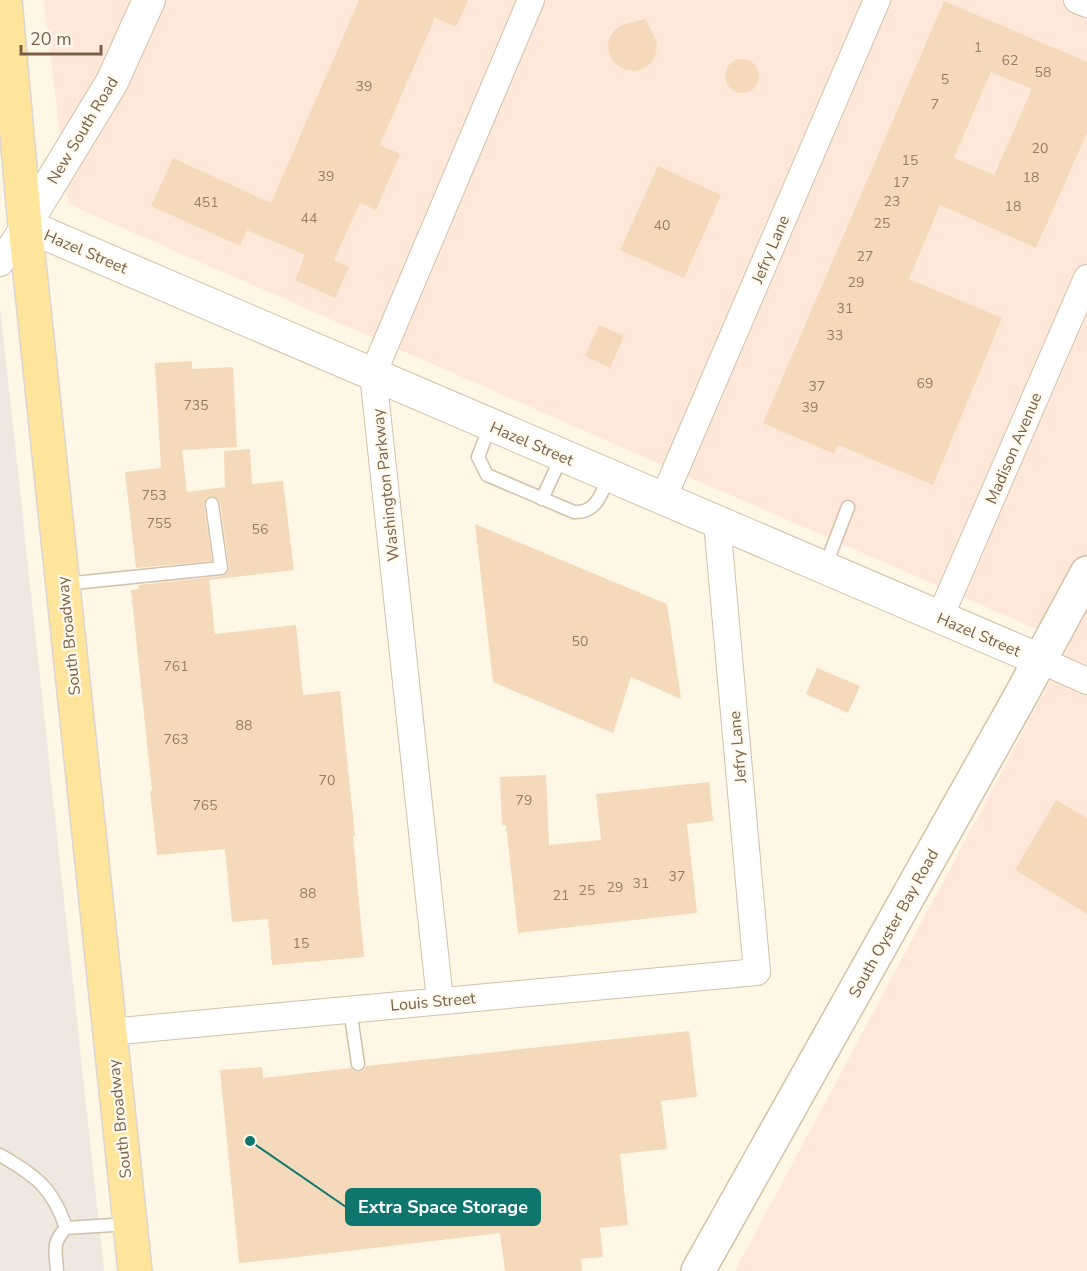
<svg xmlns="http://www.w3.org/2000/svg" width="1087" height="1271" font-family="'Nunito Sans',sans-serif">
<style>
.commercial{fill:#ffe8d9}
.industrial{fill:#eee8e0}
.building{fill:#f5d9bb;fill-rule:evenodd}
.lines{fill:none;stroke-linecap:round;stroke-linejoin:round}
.service-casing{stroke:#d1c0aa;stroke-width:15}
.minor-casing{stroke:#d1c0aa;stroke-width:28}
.tertiary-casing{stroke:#d1c0aa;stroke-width:34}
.secondary-casing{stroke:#d4c1a8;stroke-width:36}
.primary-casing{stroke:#dcd5cf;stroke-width:36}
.service{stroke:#fff;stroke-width:12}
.minor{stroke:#fff;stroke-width:26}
.tertiary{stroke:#fff;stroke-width:32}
.secondary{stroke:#fff;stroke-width:33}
.primary{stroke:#ffe59c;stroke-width:33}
.labels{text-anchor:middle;stroke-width:4.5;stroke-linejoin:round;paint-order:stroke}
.number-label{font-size:14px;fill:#997e65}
.street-label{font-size:16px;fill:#7a5f48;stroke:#fffaee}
.leader{fill:none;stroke:#0f766e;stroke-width:2}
.callout-dot{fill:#0f766e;stroke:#fffaee;stroke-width:2}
.callout{fill:#0f766e;stroke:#0f766e;stroke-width:2}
.callout-label{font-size:18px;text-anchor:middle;font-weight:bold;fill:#fff}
</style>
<rect width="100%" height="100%" fill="#fef7e6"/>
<path class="commercial" d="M44,0H1087V1271H735L1070,644L68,204Z"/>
<path class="industrial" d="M0,306L104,1271H0Z"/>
<g class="building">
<path d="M359,0H468L456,27L435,18L380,145L400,154L376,210L360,203L334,260L349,267L335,298L295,280L305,255L247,230L240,246L151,206L173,158L271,203Z"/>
<path d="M944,1L1087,62V133L1036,248L940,205L909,279L1002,318L933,485L838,445L834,454L763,423ZM991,72L1032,89L994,175L954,158Z"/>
<path d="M645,19L656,40L657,48L655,56L651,63L643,69L635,71L627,70L619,67L613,61L610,56L608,47L609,39L614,31L622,25Z"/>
<circle cx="742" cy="76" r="17"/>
<path d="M658,166L721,195L684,278L620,250Z"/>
<path d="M599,325L624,336L610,368L585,356Z"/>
<path d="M192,361V369L233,367L237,447L182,450L187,492L225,487L224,451L250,449L252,484L283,481L294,570L209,580L215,634L296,625L303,695L340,691L355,836H353L364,957L272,965L268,919L232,922L225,849L157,855L150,791H152L131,590L139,589L138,585L222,576L226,574L229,567L220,503L218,499L211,496L207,498L204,505L212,561L136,568L125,472L161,468L155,363Z"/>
<path d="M475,524L667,604L681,699L631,677L613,733L493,682Z"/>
<path d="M817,668L860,686L848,713L806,694Z"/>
<path d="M546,775L549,845L601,840L596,794L709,782L713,821L687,824L697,913L518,933L506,825H502L500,777Z"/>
<path d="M1056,800L1087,818V914L1015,870Z"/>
<path d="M689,1031L697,1097L661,1101L667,1149L620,1154L628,1225L600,1228L603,1257L581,1259L582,1271H505L500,1233L281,1259L239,1263L220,1070L262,1067L263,1078L351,1068L354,1071L359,1072L364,1070L366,1066Z"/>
</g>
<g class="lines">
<defs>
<g id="service">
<path d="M490,426L478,457L487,475L574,512C597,513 601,494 609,476"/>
<path d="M542,499L562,456"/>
<path d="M825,567L848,507"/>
<path d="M64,584L221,568L212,504"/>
<path d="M350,1009L358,1064"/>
<path d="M0,1155C35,1175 53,1188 66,1228"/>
<path d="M57,1271C56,1251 51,1244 66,1228L129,1224"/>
</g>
<g id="minor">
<path d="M1077,0L1087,4"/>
<path d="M0,263L25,225"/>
<path d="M663,499L877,0"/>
<path d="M940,617L1087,278"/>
<path d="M1040,660L1087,681"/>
<path d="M440,1000L373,374L531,0"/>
<path d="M109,1032L757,972L717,522"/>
</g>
<path id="tertiary" d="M149,0L112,82L25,225L1040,660"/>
<path id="secondary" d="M698,1271L1020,697L1087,573"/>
<path id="primary" d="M5,0L25,225L135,1271"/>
</defs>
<use href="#service" class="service-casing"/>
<use href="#minor" class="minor-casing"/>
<use href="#tertiary" class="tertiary-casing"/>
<use href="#secondary" class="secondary-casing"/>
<use href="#primary" class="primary-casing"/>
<use href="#service" class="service"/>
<use href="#minor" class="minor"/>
<use href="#tertiary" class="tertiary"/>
<use href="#secondary" class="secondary"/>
<use href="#primary" class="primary"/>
</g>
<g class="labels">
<g class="number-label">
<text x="978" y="52">1</text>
<text x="1010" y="65">62</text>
<text x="1043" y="77">58</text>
<text x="945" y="84">5</text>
<text x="364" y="91">39</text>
<text x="935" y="109">7</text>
<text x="1040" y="153">20</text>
<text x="910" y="165">15</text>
<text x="326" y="181">39</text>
<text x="1031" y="182">18</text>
<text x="901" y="187">17</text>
<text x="892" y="206">23</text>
<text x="206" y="207">451</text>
<text x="1013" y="211">18</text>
<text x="309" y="223">44</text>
<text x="882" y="228">25</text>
<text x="662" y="230">40</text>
<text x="865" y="261">27</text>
<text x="856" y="287">29</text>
<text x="845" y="313">31</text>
<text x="835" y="340">33</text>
<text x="925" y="388">69</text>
<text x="817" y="391">37</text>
<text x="196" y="410">735</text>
<text x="810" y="412">39</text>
<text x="154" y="500">753</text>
<text x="159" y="528">755</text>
<text x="260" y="534">56</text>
<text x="580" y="646">50</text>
<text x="176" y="671">761</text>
<text x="244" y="730">88</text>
<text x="176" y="744">763</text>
<text x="327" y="785">70</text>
<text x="524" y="805">79</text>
<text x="205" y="810">765</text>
<text x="677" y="881">37</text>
<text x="641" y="888">31</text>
<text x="615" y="892">29</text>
<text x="587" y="895">25</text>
<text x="308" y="898">88</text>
<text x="561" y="900">21</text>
<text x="301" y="948">15</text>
</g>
<g class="street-label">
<text transform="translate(82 130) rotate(-59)" y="6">New South Road</text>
<text transform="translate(770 249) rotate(-67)" y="6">Jefry Lane</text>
<text transform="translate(86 251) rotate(23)" y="6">Hazel Street</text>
<text transform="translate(532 443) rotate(23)" y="6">Hazel Street</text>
<text transform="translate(1013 448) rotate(-67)" y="6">Madison Avenue</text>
<text transform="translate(385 485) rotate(-96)" y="6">Washington Parkway</text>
<text transform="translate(979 634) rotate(23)" y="6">Hazel Street</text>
<text transform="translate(68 636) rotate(-96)" y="6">South Broadway</text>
<text transform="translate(737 747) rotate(-95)" y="6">Jefry Lane</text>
<text transform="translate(893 923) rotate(-61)" y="6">South Oyster Bay Road</text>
<text transform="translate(433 1001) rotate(-5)" y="6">Louis Street</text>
<text transform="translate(119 1119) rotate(-96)" y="6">South Broadway</text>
</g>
</g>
<path class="leader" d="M250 1141L346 1207"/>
<circle class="callout-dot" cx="250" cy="1141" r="6"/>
<rect class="callout" x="346" y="1189" width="194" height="36" rx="6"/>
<g class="callout-label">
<text x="443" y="1213">Extra Space Storage</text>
</g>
<path d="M21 45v9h80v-9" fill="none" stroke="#7a5f48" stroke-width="3"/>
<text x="30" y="45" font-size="18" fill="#7a5f48" stroke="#fffaee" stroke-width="4.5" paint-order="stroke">20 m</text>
</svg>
